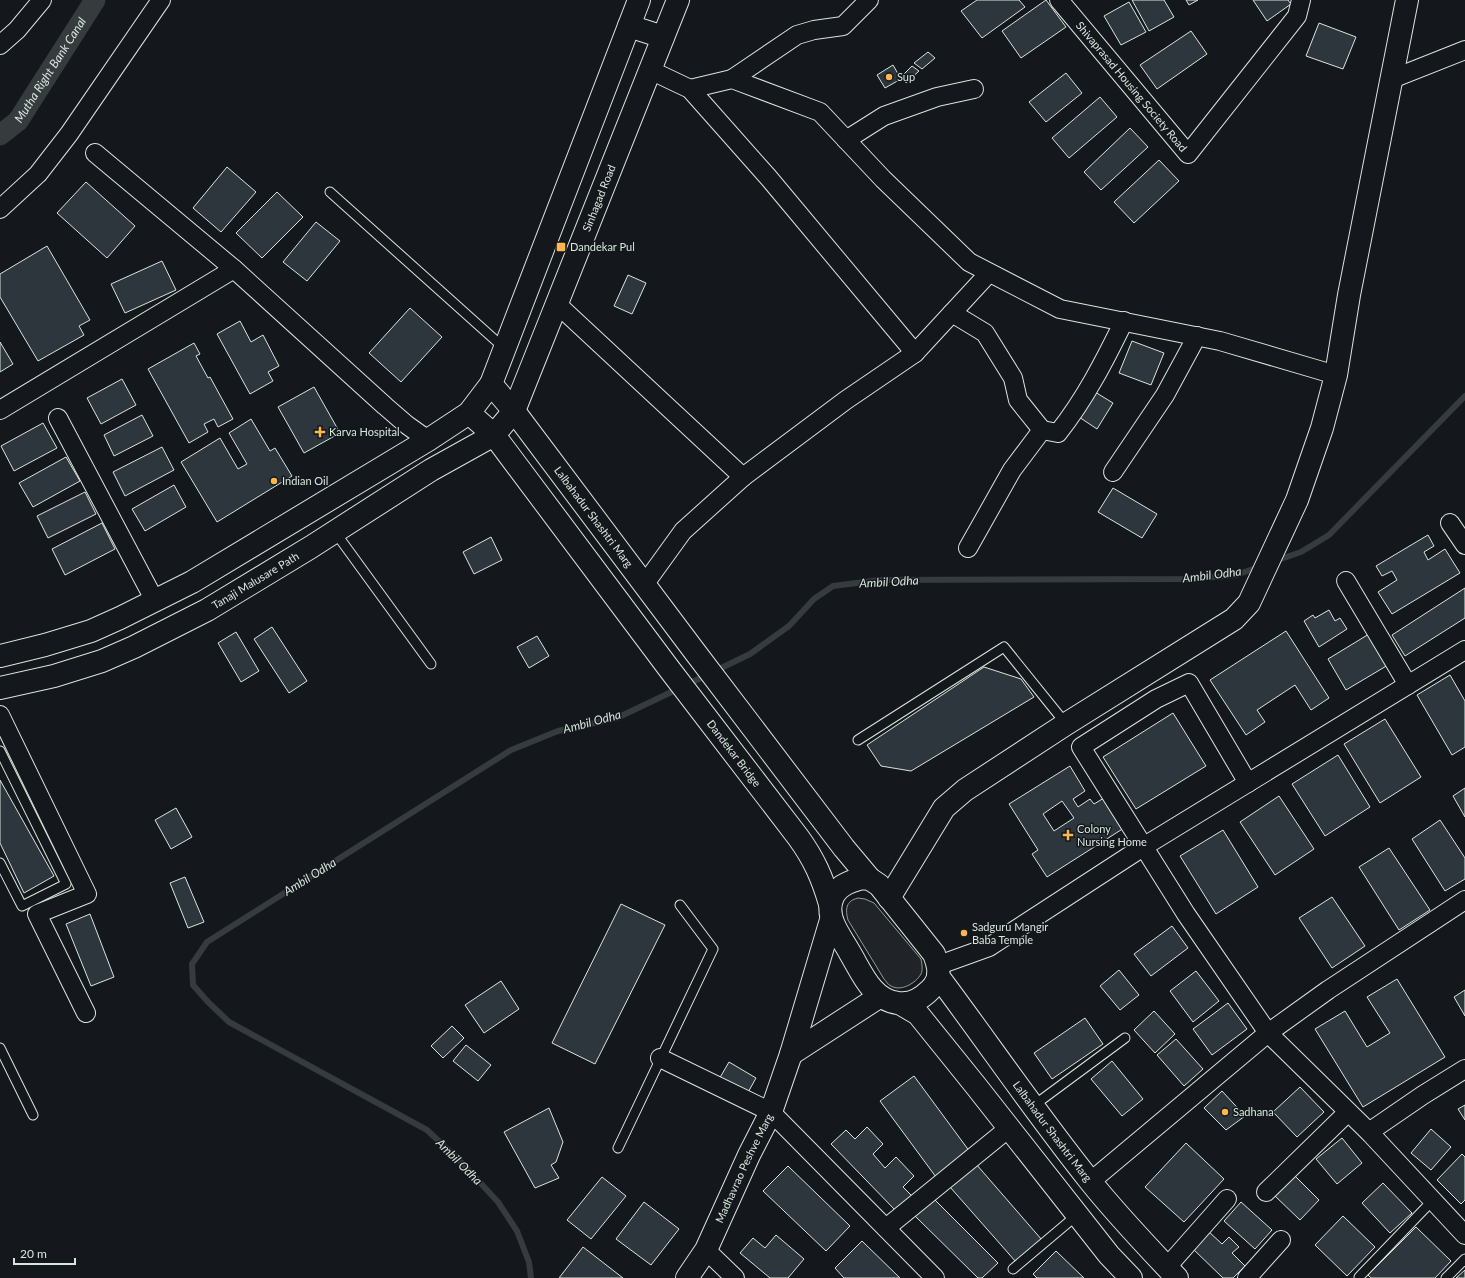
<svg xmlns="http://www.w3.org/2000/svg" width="1465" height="1278" font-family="Lato,sans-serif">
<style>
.green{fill:#202428;stroke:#939e99}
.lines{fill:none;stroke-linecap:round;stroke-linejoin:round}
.stream{stroke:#363b3e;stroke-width:6}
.canal{stroke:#363b3e;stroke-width:21}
.building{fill:#2c363c;stroke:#d8e6dc;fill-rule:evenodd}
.lane-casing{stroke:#d8e6dc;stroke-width:11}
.street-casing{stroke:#d8e6dc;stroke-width:20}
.secondary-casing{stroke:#d8e6dc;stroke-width:24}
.primary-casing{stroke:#d8e6dc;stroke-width:24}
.lane{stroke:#14181c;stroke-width:9}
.street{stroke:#14181c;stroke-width:18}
.secondary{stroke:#14181c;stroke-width:22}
.primary{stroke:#14181c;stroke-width:22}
.poi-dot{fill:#ffb74d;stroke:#14181c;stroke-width:1.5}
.labels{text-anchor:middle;stroke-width:3;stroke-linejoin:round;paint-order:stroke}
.poi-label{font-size:11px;fill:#d8e6dc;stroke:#14181c;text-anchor:start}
.street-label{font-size:11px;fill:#d8e6dc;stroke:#14181c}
.water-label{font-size:12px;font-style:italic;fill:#d8e6dc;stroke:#14181c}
</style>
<rect width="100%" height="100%" fill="#14181c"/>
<path class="green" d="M858,898L865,899L874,903L921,959C922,964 923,970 921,974C916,983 901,992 891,986C888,985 886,981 884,979L848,920C845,909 846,901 858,898Z"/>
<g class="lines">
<g class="stream">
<path d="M1275,561L1301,552L1329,535L1465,396"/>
<path d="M715,671L750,654L789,626L814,599L833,586L880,580L1192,579L1236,575L1259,567"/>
<path d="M531,1278L529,1262L517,1231L498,1202L460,1161L427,1130L229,1022L208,1002L193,985L192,964L207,942L511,750L558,731L617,718L707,675"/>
</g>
<path class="canal" id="s1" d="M0,135L18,121L95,0"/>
</g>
<g class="building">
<path d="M977,0H1019L1025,7L982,38L961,11Z"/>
<path d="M1046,0L1066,27L1021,58L1002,31Z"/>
<path d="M1132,0H1164L1174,17L1149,31Z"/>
<path d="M1186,0H1198L1189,5Z"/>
<path d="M1253,0H1288L1291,4L1267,21Z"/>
<path d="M1129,2L1146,32L1121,45L1104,16Z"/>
<path d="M1319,23L1356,37L1343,69L1306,56Z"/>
<path d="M1191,31L1207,54L1157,89L1140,65Z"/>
<path d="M928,52L935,58L922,69L914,63Z"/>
<path d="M893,65L901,79L885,88L877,75Z"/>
<path d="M912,66L919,71L906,83L901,77Z"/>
<path d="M1066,73L1082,93L1046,122L1029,102Z"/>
<path d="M1100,97L1117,117L1069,158L1052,138Z"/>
<path d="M1130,128L1148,147L1101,190L1084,172Z"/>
<path d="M1159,160L1179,181L1134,223L1114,202Z"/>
<path d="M227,167L256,192L221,232L193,208Z"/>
<path d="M86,182L135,226L107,258L57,213Z"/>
<path d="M277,192L303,217L262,258L236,233Z"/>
<path d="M316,222L340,241L307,281L283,262Z"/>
<path d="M47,246L90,320L79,326L84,335L38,361L0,297V274Z"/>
<path d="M162,261L176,290L125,313L111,284Z"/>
<path d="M628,275L646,283L632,314L614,306Z"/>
<path d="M410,308L442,337L401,382L369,353Z"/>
<path d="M240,321L251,342L263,335L279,366L268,372L273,381L250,394L217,334Z"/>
<path d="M1132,341L1164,353L1151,385L1119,373Z"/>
<path d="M0,342L13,364L0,372Z"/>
<path d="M194,343L200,354L196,356L208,378L210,377L233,419L218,427L214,419L204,424L208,432L189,443L148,369Z"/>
<path d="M122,379L136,405L101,424L87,398Z"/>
<path d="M314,387L340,433L304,453L278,407Z"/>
<path d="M1095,392L1113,403L1097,429L1079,417Z"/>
<path d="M142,415L153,436L114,456L104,435Z"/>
<path d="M251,419L270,451L275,448L292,476L217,522L181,462L220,438L238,469L247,464L229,433Z"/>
<path d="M43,423L57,448L14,471L1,446Z"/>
<path d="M162,447L174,470L125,496L113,472Z"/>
<path d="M66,457L80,481L33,507L19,483Z"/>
<path d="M174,485L186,507L145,531L132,509Z"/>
<path d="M1113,488L1157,514L1142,538L1098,512Z"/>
<path d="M85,492L96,514L48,538L37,516Z"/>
<path d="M102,523L115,549L65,575L52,549Z"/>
<path d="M1428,535L1434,546L1424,552L1428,560L1445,549L1460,573L1392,614L1378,592L1397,580L1392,571L1382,576L1376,566Z"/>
<path d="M491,537L502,560L474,574L463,552Z"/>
<path d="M1465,588V618L1405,656L1392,635Z"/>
<path d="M1329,610L1335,621L1340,618L1347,629L1319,647L1304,621L1313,615L1315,618Z"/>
<path d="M272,627L307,681L289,693L254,639Z"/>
<path d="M1286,631L1329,698L1311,710L1295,685L1257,710L1265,722L1246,735L1210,680Z"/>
<path d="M236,632L259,671L241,682L218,643Z"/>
<path d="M1369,634L1388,665L1346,690L1328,659Z"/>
<path d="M537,636L549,656L529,668L517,647Z"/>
<path d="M984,667L1021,679L1034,697L911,771L881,766L867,745Z"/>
<path d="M1450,675L1465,701V747L1452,755L1417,695Z"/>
<path d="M1173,713L1206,766L1136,809L1103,757Z"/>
<path d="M1385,719L1421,777L1380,803L1344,744Z"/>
<path d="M1338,755L1370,807L1325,836L1292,784Z"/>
<path d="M1070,766L1085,791L1073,799L1078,807L1090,799L1094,804L1104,798L1124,828L1047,877L1032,854L1038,850L1009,804ZM1062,801L1074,818L1054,831L1043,814Z"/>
<path d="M0,780L54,876L24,893L0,843Z"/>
<path d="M1465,788V817L1453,796Z"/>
<path d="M1279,796L1314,849L1275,875L1240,822Z"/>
<path d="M176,808L192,837L171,849L155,820Z"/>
<path d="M1440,820L1465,858V879L1445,891L1412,839Z"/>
<path d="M1223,830L1258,887L1216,914L1180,856Z"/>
<path d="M1389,848L1430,910L1399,930L1359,867Z"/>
<path d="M185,877L204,922L188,928L170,883Z"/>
<path d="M1332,897L1365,946L1332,968L1299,918Z"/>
<path d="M621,904L665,925L595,1064L552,1043Z"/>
<path d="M90,914L114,977L91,986L66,924Z"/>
<path d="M1172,926L1188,948L1151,976L1134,954Z"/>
<path d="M1119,970L1139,995L1120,1010L1100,986Z"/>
<path d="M1196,971L1219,1001L1193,1022L1170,991Z"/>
<path d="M1397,979L1445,1057L1363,1107L1315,1029L1345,1011L1367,1047L1390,1033L1367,997Z"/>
<path d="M501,981L519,1009L484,1033L465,1005Z"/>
<path d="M1465,990V1016L1454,997Z"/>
<path d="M1228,1003L1247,1029L1212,1055L1193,1029Z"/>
<path d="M1154,1011L1175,1034L1155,1053L1134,1030Z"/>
<path d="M1085,1018L1103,1044L1052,1079L1034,1053Z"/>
<path d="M452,1026L464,1038L443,1058L431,1046Z"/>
<path d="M1176,1039L1203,1069L1184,1086L1157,1055Z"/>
<path d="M466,1045L491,1065L478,1081L453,1061Z"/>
<path d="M1112,1061L1143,1099L1122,1116L1091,1079Z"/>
<path d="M729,1062L756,1078L746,1096L718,1081Z"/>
<path d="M914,1076L970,1152L936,1177L880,1101Z"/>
<path d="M1300,1087L1324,1112L1297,1137L1273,1112Z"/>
<path d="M1222,1091L1245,1116L1226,1130L1204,1108Z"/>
<path d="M1465,1105V1120L1458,1109Z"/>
<path d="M549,1108L563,1142L556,1162L551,1165L559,1178L535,1188L504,1132Z"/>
<path d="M867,1127L883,1144L873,1154L885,1168L896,1157L914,1176L903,1187L912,1196L897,1212L831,1144L846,1130L855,1139Z"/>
<path d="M1431,1129L1451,1147L1431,1170L1411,1153Z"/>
<path d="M1342,1138L1362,1163L1337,1184L1316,1159Z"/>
<path d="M1186,1143L1224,1179L1184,1222L1145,1187Z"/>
<path d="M1462,1154L1465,1157V1200L1461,1204L1437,1180Z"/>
<path d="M976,1164L1042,1240L1016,1262L950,1187Z"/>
<path d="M788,1166L850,1226L826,1251L763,1191Z"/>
<path d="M1295,1176L1319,1200L1300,1220L1275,1196Z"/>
<path d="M602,1177L626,1196L591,1239L567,1220Z"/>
<path d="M1383,1183L1412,1213L1390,1233L1362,1203Z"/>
<path d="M932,1197L998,1263L982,1278H978L914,1215Z"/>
<path d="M644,1202L679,1229L651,1265L616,1239Z"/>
<path d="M1241,1202L1272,1230L1255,1249L1224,1221Z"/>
<path d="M1343,1216L1375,1247L1347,1276L1315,1245Z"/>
<path d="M1416,1227L1451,1261L1435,1278H1371L1368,1275Z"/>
<path d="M1207,1230L1222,1244L1229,1237L1239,1247L1232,1253L1245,1266L1233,1278H1223L1191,1247Z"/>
<path d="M776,1235L804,1259L788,1278H770L740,1253L753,1238L765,1248Z"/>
<path d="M862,1241L900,1278H844L835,1268Z"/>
<path d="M583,1247L623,1278H559Z"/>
<path d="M1056,1251L1084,1278H1037L1033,1274Z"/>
<path d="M1465,1270V1278H1456Z"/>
</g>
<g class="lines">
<defs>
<g id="lane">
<path d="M330,192L504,348"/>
<path d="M335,532L431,664"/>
<path d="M858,740L1004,647L1066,724"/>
<path d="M0,751L66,884L22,906L0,863"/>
<path d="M0,1048L33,1115"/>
<path d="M1033,1106L1125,1038"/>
<path d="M618,1148L713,949L680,905"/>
<path d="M1013,1269L1077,1215"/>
<path d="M1359,1277L1433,1200"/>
<path d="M1446,1278L1465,1259"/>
</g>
<g id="street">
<path id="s2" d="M1059,0L1188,154L1297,16L1301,0"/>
<path d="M0,45L17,30L42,0"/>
<path d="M650,70L690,89L768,177L915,353"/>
<path d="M732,79L797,35L814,30L843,26L869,0"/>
<path d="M1392,79L1465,50"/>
<path d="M690,89L732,79L820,112L883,179L969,262L1060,309L1220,341L1336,375"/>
<path d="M846,140L884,116L937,97L974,89"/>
<path d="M95,153L234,269L385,406L407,425L428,440"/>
<path d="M0,209L38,174L69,134L161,0"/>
<path d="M557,304L743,477"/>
<path d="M952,313L985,333L1013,378L1018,400L1042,430L1012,470L968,548"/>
<path d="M0,410L234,269"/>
<path d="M58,418L155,601"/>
<path d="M1042,430L1058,433C1085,399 1105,360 1124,321"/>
<path d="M1113,472L1165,395L1197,336"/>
<path d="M1450,523L1465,545"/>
<path d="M1346,581L1408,685"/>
<path d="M644,585L683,531L743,477L846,400L915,353L989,273"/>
<path d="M0,715L87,894L37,914L86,1013"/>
<path d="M1248,783L1189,683L1156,699L1081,747L1186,914L1268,1033L1369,1132L1465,1235"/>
<path d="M939,965L989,947L1143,847L1465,650"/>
<path d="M660,1058L771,1112L935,1278"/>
<path d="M1369,1132L1423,1095L1465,1069"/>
<path d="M1090,1182L1268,1033L1328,990L1465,900"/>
<path d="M1266,1192L1348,1112"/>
<path d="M886,1228L1009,1128"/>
<path d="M706,1250L735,1278"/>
<path d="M1167,1267L1227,1199"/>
<path d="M1247,1278L1281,1240"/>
</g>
<g id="secondary">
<path d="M889,898L944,808L965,790L1066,724L1234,619L1249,603L1297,500L1322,428L1336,375L1349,295L1407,0"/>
<path d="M791,1054L879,997"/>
<path id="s3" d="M687,1278L706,1250L749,1155L771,1112L791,1054L831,920"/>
</g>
<g id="primary">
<path d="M629,26L663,37"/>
<path id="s4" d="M491,384L514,411L695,652L844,848L870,879"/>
<path id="s5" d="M469,413L494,435L670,670L798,837C814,859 822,877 830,904"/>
<path d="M0,656L45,645L91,631L120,618L192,582L428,440L469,413L491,384L639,0"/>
<path id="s6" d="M0,688L54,676L102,661L134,647L207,610L311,547L431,470L494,435L514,411L678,0"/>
<path d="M862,878L870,879L879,885L934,954C939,967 942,979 930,990C921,999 911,1005 898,1003C872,1000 862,973 850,953C842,938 827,921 831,903C834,887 848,882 862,878Z"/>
<path id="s7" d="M938,976C989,1044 1037,1115 1090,1181C1117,1215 1147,1246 1177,1278"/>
<path d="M901,1004L918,1014L976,1086L1109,1255L1131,1278"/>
</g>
</defs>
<use href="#lane" class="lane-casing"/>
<use href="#street" class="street-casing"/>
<use href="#secondary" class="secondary-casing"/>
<use href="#primary" class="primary-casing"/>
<use href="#lane" class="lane"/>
<use href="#street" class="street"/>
<use href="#secondary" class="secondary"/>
<use href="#primary" class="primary"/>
</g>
<g class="poi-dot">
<circle cx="889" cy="77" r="4"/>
<rect x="556" y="242" width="10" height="10" rx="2"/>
<path d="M318 426h4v4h4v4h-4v4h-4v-4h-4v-4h4z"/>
<circle cx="274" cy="481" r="4"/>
<path d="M1066 829h4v4h4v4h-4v4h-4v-4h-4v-4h4z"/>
<circle cx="964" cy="933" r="4"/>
<circle cx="1225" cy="1112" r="4"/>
</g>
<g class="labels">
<g class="poi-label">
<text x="897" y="81">Sup</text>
<text x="570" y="251">Dandekar Pul</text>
<text x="329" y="436">Karva Hospital</text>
<text x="282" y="485">Indian Oil</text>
<text x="1077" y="833">Colony<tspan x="1077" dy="13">Nursing Home</tspan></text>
<text x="972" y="931">Sadguru Mangir<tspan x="972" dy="13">Baba Temple</tspan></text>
<text x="1233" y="1116">Sadhana</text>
</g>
<g class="street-label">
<text dy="4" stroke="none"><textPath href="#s2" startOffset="113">Shivaprasad Housing Society Road</textPath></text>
<text dy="4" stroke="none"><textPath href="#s6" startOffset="819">Sinhagad Road</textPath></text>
<text dy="4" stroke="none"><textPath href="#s4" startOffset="168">Lalbahadur Shashtri Marg</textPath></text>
<text dy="4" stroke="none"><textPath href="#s6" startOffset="279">Tanaji Malusare Path</textPath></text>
<text dy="4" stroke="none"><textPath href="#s5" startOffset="432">Dandekar Bridge</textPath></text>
<text dy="4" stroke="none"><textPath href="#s7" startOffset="193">Lalbahadur Shashtri Marg</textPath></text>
<text dy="4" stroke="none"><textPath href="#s3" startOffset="124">Madhavrao Peshve Marg</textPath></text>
</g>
<g class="water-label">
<text dy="4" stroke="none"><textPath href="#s1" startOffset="83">Mutha Right Bank Canal</textPath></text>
<text transform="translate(1212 575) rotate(-7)" y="4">Ambil Odha</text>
<text transform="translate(889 582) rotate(-3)" y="4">Ambil Odha</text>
<text transform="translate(592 722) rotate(-15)" y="4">Ambil Odha</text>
<text transform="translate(310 877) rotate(-32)" y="4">Ambil Odha</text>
<text transform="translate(459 1162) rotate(45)" y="4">Ambil Odha</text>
</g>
</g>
<path d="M14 1258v6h61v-6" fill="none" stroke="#d8e6dc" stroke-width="2"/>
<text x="20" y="1258" font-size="12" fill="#d8e6dc" stroke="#14181c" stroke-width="3" paint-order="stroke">20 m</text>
</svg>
